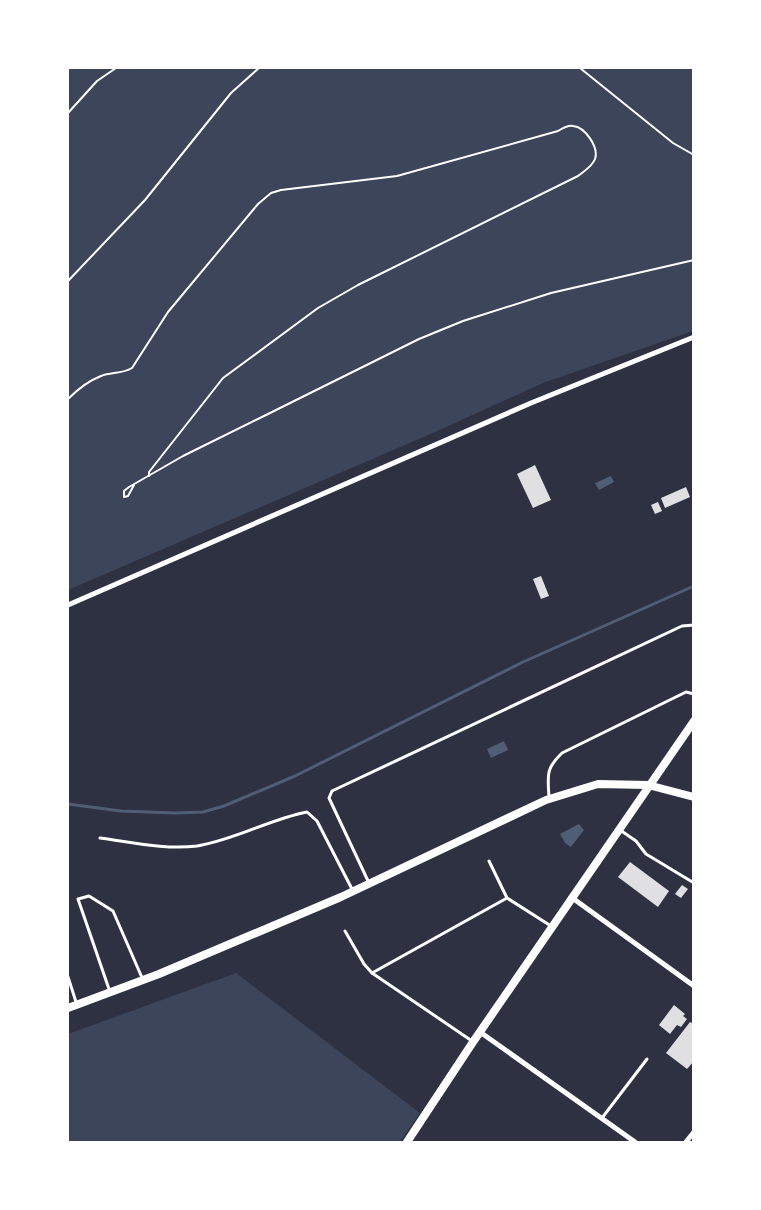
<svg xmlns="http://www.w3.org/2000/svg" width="761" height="1210" font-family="Poppins,sans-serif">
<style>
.green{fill:#3c4559}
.water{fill:#4f5d75}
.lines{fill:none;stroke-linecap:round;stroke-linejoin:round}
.stream{stroke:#4f5d75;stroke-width:3}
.building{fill:#e0e0e3}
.path{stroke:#fff;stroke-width:2}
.service{stroke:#fff;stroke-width:3}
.minor{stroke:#fff;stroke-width:5}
.tertiary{stroke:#fff;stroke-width:8}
</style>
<rect width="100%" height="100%" fill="#2d3142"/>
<g class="green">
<path d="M68,68H693V331L543,383L435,432L68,590Z"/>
<path d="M236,973L420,1113L400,1142H68V1034Z"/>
</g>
<g class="water">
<path d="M611,476L614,482L599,490L595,483Z"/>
<path d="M504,741L508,750L491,758L487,749Z"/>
<path d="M579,824L584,830L571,847L565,843L560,834Z"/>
</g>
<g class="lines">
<path class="stream" d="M68,804L121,811L175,813L203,812L224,806L295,776L523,662L694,586"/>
</g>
<g class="building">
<path d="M535,465L551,500L533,508L517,474Z"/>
<path d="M686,487L690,497L665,508L661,498Z"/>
<path d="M658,502L662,511L655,514L651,505Z"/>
<path d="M541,576L549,596L541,599L533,579Z"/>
<path d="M630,862L669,891L658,907L618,877Z"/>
<path d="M682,885L688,889L681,898L675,894Z"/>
<path d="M674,1005L685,1014L683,1016L687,1019L681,1027L677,1025L670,1034L659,1025Z"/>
<path d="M690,1022L694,1024V1061L687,1069L666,1053Z"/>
</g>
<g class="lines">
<g class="path">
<path d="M580,68L673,143L694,155"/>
<path d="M68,113L97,81L116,68"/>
<path d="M68,281L145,200L231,93L259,68"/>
<path d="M68,399C77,390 88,381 101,376C111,372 122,374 132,368L168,312L258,204L271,193L281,190L397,176L558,131C563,128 568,125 573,126C585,127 599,147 595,159C592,167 584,171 578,176L358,285L318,308L223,378L149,472V476"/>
<path d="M134,485L128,496L124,497V491L129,487L183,456L266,415L419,339L463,321L551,293L694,260"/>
</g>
<g class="service">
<path d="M549,798C548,776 545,769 562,753L686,692L694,694"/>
<path d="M620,830L636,841L646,854L694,883"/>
<path d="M100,838C131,842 165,850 197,846C235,840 270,819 307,812L317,821L353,891"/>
<path d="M489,861L507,898L551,926"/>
<path d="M369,883L329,798L332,791L682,626L694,625"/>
<path d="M345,931L364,964L372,973L472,1041"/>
<path d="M372,973L507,898"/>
<path d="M68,977L77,1005"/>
<path d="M110,992L78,899L89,896L113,911L143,980"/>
<path d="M602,1118L647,1059"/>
</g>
<g class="minor">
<path d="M68,605L531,403L694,337"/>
<path d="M571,897L694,986"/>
<path d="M480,1032L635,1142"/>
<path d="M686,1142L694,1132"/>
</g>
<g class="tertiary">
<path d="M68,1008L159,974L341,897L546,800L598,784L648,785L694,797"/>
<path d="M407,1142L473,1042L694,721"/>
</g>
</g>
<rect width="761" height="1210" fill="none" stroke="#ffffff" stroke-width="138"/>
</svg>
